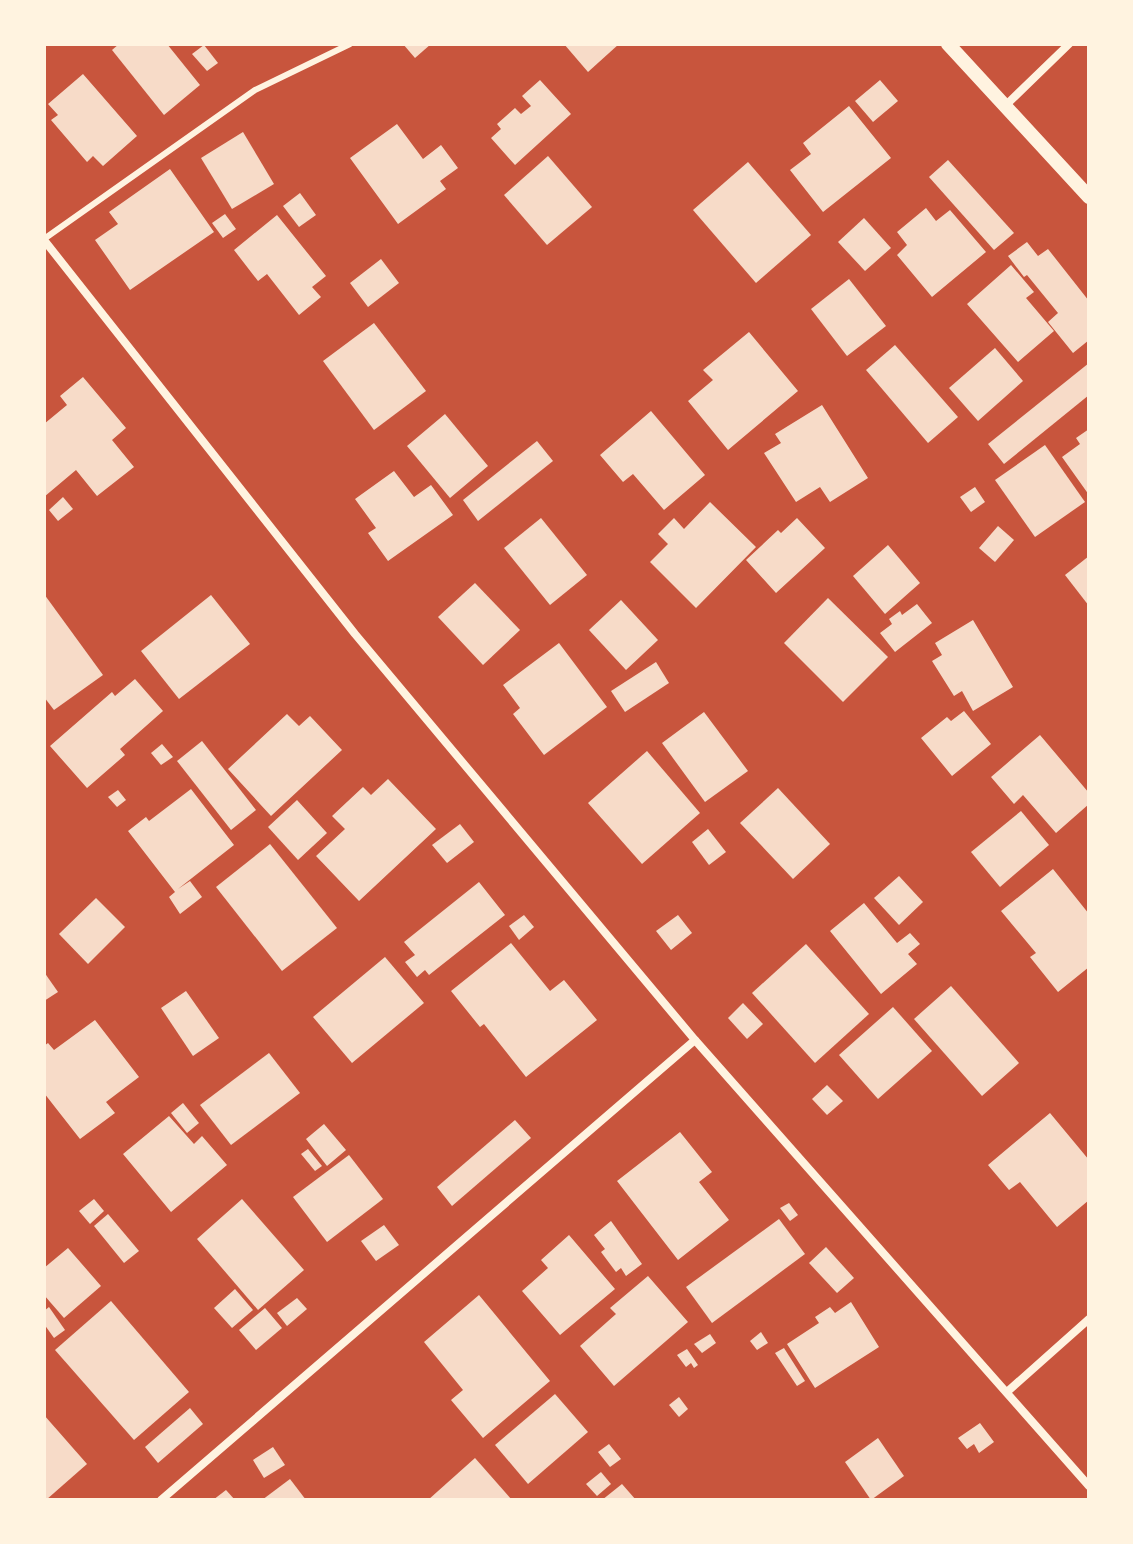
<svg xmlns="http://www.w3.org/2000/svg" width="1133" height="1544" font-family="'PT Sans',sans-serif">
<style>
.building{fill:#f7dbc8}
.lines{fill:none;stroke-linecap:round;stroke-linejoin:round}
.service{stroke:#fff3e0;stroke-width:6}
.minor{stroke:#fff3e0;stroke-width:8}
.tertiary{stroke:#fff3e0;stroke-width:14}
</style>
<rect width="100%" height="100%" fill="#c8553d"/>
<g class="building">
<path d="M119,44H167L200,85L164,115L112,50Z"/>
<path d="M403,44H431L415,58Z"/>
<path d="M564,44H619L588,72Z"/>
<path d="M204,45L218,63L207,71L192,54Z"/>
<path d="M83,74L137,136L103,166L93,156L87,162L51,120L58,115L48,104Z"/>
<path d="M540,80L571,114L515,165L491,138L501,129L497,124L515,108L521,114L531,106L522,96Z"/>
<path d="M880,80L898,101L873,122L855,101Z"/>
<path d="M849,106L891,158L823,212L790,170L811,154L803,143Z"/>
<path d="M397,124L423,159L441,145L458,168L440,181L446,189L398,224L350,158Z"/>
<path d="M243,132L274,184L232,209L201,158Z"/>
<path d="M548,156L592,207L547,245L504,195Z"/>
<path d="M948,160L1014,233L994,250L929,177Z"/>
<path d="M748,162L811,235L756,283L693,210Z"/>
<path d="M170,169L214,232L130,290L95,240L118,224L109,212Z"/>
<path d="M300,193L316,215L299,227L283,206Z"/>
<path d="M926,208L936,221L950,210L986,252L932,297L897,255L907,245L897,232Z"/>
<path d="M225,214L236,229L223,238L212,223Z"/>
<path d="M277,215L326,276L312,287L321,297L299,315L267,274L258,281L234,250Z"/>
<path d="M864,218L891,248L865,271L838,242Z"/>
<path d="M1027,242L1038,256L1048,249L1089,301V340L1073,353L1048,322L1058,313L1027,275L1024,277L1008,256Z"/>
<path d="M381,259L399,283L368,307L350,283Z"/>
<path d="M1011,265L1034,292L1026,298L1054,331L1018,362L967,304Z"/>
<path d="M849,279L886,326L847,356L811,309Z"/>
<path d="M374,323L426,391L374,430L323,361Z"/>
<path d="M749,332L798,391L728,450L688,401L713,380L703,370Z"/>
<path d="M895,345L958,417L928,443L866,370Z"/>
<path d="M995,348L1023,381L978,421L949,388Z"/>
<path d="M1089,363V395L1004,464L988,444Z"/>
<path d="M83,377L126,428L112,440L134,467L97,496L76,470L44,497V424L67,405L60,396Z"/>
<path d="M822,405L868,478L830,502L820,487L796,502L764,453L781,443L775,434Z"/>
<path d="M651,411L705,475L664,510L633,474L623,482L600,455Z"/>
<path d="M445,414L488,466L450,498L407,446Z"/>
<path d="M1089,429V495L1062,457L1080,444L1076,438Z"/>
<path d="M537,441L553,461L478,521L463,500Z"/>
<path d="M1045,445L1085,502L1035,537L995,480Z"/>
<path d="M394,471L414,497L431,485L453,515L388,561L368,533L376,528L355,499Z"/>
<path d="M975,487L985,502L971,512L960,497Z"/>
<path d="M63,497L73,509L58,521L49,510Z"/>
<path d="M710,502L756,547L696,608L650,562L668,544L658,534L674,518L684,529Z"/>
<path d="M541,518L587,575L550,605L504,548Z"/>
<path d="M797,518L825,548L776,593L746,560L778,530L781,533Z"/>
<path d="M998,526L1014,540L995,562L979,548Z"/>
<path d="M888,545L920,583L885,614L853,576Z"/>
<path d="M1089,556V606L1065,575Z"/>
<path d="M475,583L520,630L483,665L438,617Z"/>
<path d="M44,594L103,675L54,710L44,697Z"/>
<path d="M211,595L250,644L179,699L141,651Z"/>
<path d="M828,598L888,657L843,702L784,643Z"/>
<path d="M621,600L658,640L626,670L589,630Z"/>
<path d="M917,604L932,623L895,652L880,633L892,624L889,619L900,611L902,615Z"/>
<path d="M973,620L1013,687L973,711L962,691L954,696L932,661L942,655L935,643Z"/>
<path d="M559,643L607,707L544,755L513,714L520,708L503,685Z"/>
<path d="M656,662L669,683L625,712L611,691Z"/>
<path d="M135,679L163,711L120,749L125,755L87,788L50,746L112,692L115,696Z"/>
<path d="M964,711L991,744L952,776L921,738L947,717L951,721Z"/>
<path d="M704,712L748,771L705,802L662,743Z"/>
<path d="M287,714L299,726L310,716L342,750L271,816L228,769Z"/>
<path d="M1040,735L1089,793V804L1056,833L1023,795L1014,804L991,777Z"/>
<path d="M202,741L256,810L231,830L177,761Z"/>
<path d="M162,744L173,757L161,765L151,753Z"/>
<path d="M647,751L700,813L642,864L588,803Z"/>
<path d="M388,779L436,829L359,901L316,856L345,829L332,816L363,787L371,795Z"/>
<path d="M778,788L830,844L793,879L740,823Z"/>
<path d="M191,789L234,845L178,889L190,881L202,897L180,914L169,897L175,892L128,831L146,817L149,821Z"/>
<path d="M118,790L126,800L117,807L108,797Z"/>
<path d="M297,800L327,833L298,860L268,827Z"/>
<path d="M1021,811L1049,845L1000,887L971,852Z"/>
<path d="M460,824L474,842L447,863L432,845Z"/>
<path d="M708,829L726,852L709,865L692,842Z"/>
<path d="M270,844L337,928L282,971L216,887Z"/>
<path d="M1053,869L1089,914V967L1058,992L1030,957L1036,953L1001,911Z"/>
<path d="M899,876L923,902L899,925L874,898Z"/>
<path d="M479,882L505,915L429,975L425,970L417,977L405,962L415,955L404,942Z"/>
<path d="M96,898L125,927L88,964L59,934Z"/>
<path d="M864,903L897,943L910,933L920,944L908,954L917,964L881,994L830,931Z"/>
<path d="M524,915L534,927L519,940L509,926Z"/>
<path d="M678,915L692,933L671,950L656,931Z"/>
<path d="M511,943L550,991L564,980L597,1020L526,1077L484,1024L480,1027L451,991Z"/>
<path d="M806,944L869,1014L815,1063L752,993Z"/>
<path d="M385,957L424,1003L352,1063L313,1017Z"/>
<path d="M44,972L58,992L44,1001Z"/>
<path d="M951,986L1019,1063L982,1096L914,1019Z"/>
<path d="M186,991L219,1038L193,1056L161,1008Z"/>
<path d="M743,1003L763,1024L747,1039L728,1018Z"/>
<path d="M893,1007L932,1051L878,1099L839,1055Z"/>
<path d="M95,1020L139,1077L106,1102L115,1113L80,1139L44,1093V1046L48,1043L54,1050Z"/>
<path d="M269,1053L300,1093L231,1145L200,1105Z"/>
<path d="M827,1085L843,1101L827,1115L812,1099Z"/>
<path d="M183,1103L199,1123L187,1133L171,1113Z"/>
<path d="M1050,1113L1089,1160V1200L1057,1227L1020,1182L1009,1190L988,1165Z"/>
<path d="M169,1116L194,1144L202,1136L227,1165L171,1212L123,1154Z"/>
<path d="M515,1120L531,1138L452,1206L437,1187Z"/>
<path d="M324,1124L346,1150L327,1166L306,1139Z"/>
<path d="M680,1132L712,1172L699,1182L729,1220L678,1260L617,1181Z"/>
<path d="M308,1149L322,1166L315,1171L301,1154Z"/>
<path d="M349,1155L383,1199L327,1242L293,1197Z"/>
<path d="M94,1199L104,1211L90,1224L79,1211Z"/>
<path d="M242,1199L304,1270L258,1310L197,1239Z"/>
<path d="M789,1203L798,1215L790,1221L780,1208Z"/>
<path d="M108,1214L139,1251L124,1263L94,1226Z"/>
<path d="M779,1219L805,1254L712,1323L686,1287Z"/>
<path d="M611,1221L642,1264L626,1276L621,1268L616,1272L601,1252L605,1249L594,1235Z"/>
<path d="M384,1225L399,1245L376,1261L361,1241Z"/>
<path d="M569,1235L615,1289L560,1335L522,1291L548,1268L541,1260Z"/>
<path d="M826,1247L854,1278L837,1293L809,1263Z"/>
<path d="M68,1248L101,1286L64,1318L44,1295V1268Z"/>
<path d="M648,1276L688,1322L614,1386L580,1346L616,1314L610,1308Z"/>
<path d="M235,1289L253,1310L232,1328L214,1308Z"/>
<path d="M479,1295L550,1381L483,1438L451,1400L463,1390L424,1342Z"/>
<path d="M297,1298L307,1309L287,1326L277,1313Z"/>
<path d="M111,1301L189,1392L134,1440L55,1350Z"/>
<path d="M851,1302L879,1347L815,1388L787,1344L819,1323L815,1317L830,1307L835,1313Z"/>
<path d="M49,1307L65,1330L54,1338L44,1324V1311Z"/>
<path d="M265,1308L282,1328L256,1350L239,1330Z"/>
<path d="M761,1332L768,1343L757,1350L750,1341Z"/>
<path d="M710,1334L716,1343L702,1353L694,1344Z"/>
<path d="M784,1348L805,1381L797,1386L775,1353Z"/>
<path d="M687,1349L698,1365L694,1368L691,1363L686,1367L677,1355Z"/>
<path d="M555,1394L588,1432L528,1484L495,1445Z"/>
<path d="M679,1397L688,1409L679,1417L669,1405Z"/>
<path d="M190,1408L203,1424L158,1463L145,1447Z"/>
<path d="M44,1415L87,1464L46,1500H44Z"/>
<path d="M980,1423L994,1442L979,1453L974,1444L967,1449L958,1438Z"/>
<path d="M878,1438L904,1476L871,1500L845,1462Z"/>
<path d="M609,1444L621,1459L610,1467L598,1452Z"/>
<path d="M273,1447L285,1465L264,1478L253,1460Z"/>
<path d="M475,1458L512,1500H428Z"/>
<path d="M601,1472L611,1484L597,1496L586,1484Z"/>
<path d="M290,1479L306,1500H262Z"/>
<path d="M622,1484L636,1500H602Z"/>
<path d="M226,1490L235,1500H213Z"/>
</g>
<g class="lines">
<path class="service" d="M44,239L255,90L350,44"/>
<g class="minor">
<path d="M1005,106L1069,44"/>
<path d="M44,240L355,634L695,1040L1089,1486"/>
<path d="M1007,1392L1089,1319"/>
<path d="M161,1500L695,1040"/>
</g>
<path class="tertiary" d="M948,44L1089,197"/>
</g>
<rect width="1133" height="1544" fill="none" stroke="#fff3e0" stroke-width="92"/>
</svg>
